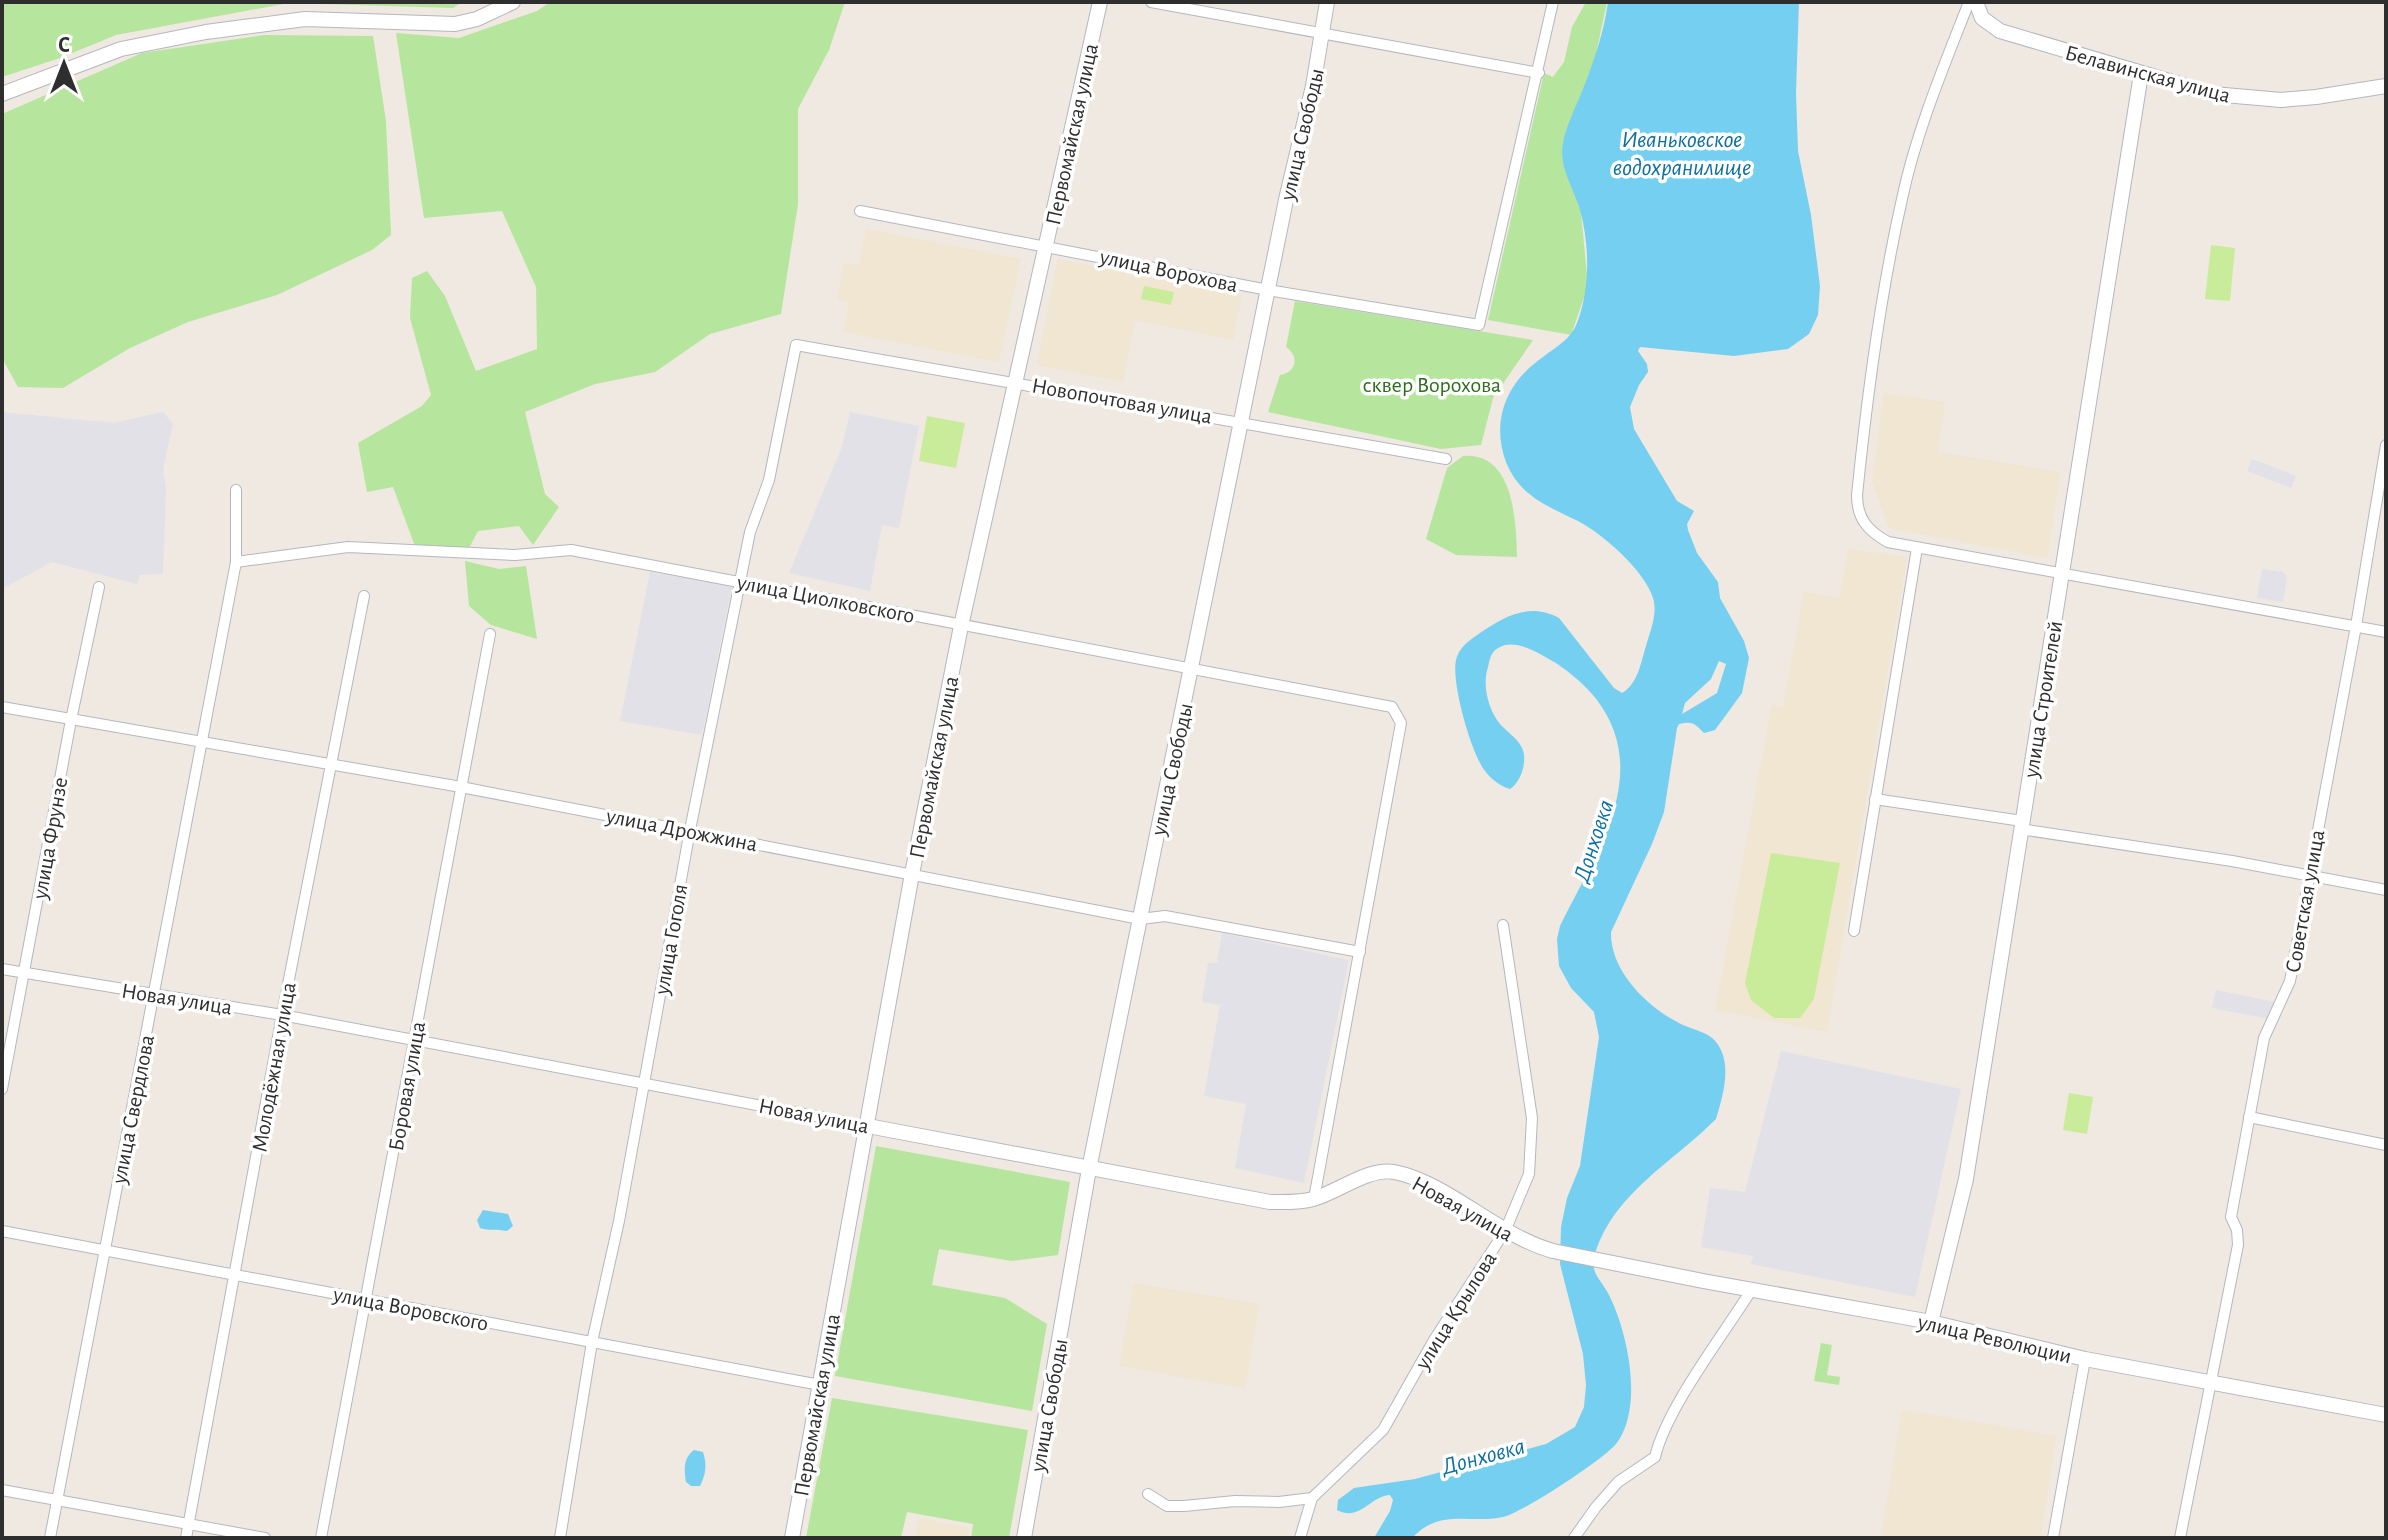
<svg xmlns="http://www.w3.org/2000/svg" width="2388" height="1540" font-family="'Alegreya Sans',sans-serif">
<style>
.industrial{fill:#e3e1e8}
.education{fill:#f0e6d1}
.green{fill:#b6e59e}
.pitch{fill:#c9ec9a}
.water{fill:#75cff0;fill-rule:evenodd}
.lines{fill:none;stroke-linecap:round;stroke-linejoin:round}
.street-casing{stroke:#b4b7c1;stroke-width:12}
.secondary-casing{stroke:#b4b7c1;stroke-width:16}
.street{stroke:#fff;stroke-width:10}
.secondary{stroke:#fff;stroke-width:14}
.labels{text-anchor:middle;stroke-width:7;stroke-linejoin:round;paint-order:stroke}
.street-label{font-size:22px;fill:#2e2e2e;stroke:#fff}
.park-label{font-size:22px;fill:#2c6e1b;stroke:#fff}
.water-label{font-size:24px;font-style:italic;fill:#0d6fa3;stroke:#fff}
</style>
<rect width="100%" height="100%" fill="#efe9e1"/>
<g class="industrial">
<path d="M2,412L114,423L163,412L173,424L163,469L166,489L163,574L140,575L137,584L52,562L2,589Z"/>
<path d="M850,412L919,426L899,528L882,525L870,591L789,573L842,447Z"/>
<path d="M2252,459L2296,476L2291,488L2247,471Z"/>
<path d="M2262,569L2283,572L2287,577L2283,602L2257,598Z"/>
<path d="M650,572L732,586L702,735L620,721Z"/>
<path d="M1222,933L1349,960L1304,1183L1235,1168L1246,1104L1204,1096L1220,1005L1202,1002L1208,963H1217Z"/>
<path d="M2216,990L2275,1002L2269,1019L2212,1008Z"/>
<path d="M1781,1051L1961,1089L1915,1297L1751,1264L1753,1256L1701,1247L1710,1188L1745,1192Z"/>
</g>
<g class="education">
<path d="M866,229L1021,259L999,362L844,332L849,303L837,300L844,263L859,265Z"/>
<path d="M1058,259L1242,295L1233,340L1135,320L1123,382L1037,365Z"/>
<path d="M1884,393L1945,402L1938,452L2061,472L2047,558L1889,528L1872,482Z"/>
<path d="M1848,549L1907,557L1827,1032L1715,1010L1772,705L1783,707L1804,592L1839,598Z"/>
<path d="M1134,1283L1259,1304L1245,1388L1119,1366Z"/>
<path d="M1902,1410L2056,1436L2041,1538H1881Z"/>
<path d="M919,1518L970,1528L968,1538H915Z"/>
</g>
<g class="green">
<path d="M2,2H462L453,8L289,3L116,35L60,58L2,77Z"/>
<path d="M550,2H845L829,50L798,109V204L781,314L710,334L655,372L595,384L525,412L545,494L559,507L533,545L519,526L478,531L468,550L415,546L393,487L367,492L358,443L422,406L431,395L410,318L412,278L427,271L445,296L476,371L537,349L536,287L502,211L424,218L396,33L459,38L537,11Z"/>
<path d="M1586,2H1607L1596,54L1562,155L1581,212L1588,286L1571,335L1488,320L1544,73L1553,77L1564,62L1572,27Z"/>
<path d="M264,35L373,36L386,121L391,235L372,250L277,295L188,322L130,348L63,388L18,387L2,358V114L142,53Z"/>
<path d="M1295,301L1533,340L1493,398L1481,445L1441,449L1268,412L1280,375C1296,373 1300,356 1286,347Z"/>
<path d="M1463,456C1514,452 1516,521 1517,557L1456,555L1426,539L1447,468Z"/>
<path d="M465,561L499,569L526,566L537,639L491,625L469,606Z"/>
<path d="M876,1146L1070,1182L1058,1255L1012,1261L939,1249L932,1285L1005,1298L1047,1324L1032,1411L835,1376Z"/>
<path d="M1821,1343L1832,1345L1827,1375L1840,1377L1839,1385L1814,1381Z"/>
<path d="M832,1398L1028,1430L1009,1538H971L973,1524L907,1512L901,1538H806Z"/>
</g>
<g class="pitch">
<path d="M2211,245L2235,248L2230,301L2205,299Z"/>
<path d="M1144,286L1174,292L1171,305L1141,299Z"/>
<path d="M927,416L965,423L956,468L919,461Z"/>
<path d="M1771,853L1840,863L1814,999L1800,1018H1774L1751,1000L1745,983Z"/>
<path d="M2069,1093L2093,1097L2087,1134L2063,1130Z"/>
</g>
<g class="water">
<path d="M1608,2H1799L1796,93L1798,151L1811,215L1820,286L1818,315L1809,334L1788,349L1734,356L1640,347L1638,351L1647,364L1648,372L1639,385L1630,407L1634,429L1677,501L1694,511L1687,524L1688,530L1697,553L1718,582L1720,598L1744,641L1749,658L1742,693L1715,730L1704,733C1694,723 1693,721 1679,724L1677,728L1664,812L1652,844L1611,932C1610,972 1649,1009 1683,1025C1694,1030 1708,1032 1716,1042C1733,1063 1723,1096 1716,1119C1672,1163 1615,1192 1595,1253C1588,1273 1603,1281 1610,1297C1628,1334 1644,1408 1616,1444C1604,1459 1522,1513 1503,1517C1468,1524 1440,1508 1412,1538H1374L1390,1511L1393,1500L1390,1495C1370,1496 1360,1522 1337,1510L1338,1500L1354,1488L1415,1479L1546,1444L1575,1427L1584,1407L1586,1385L1583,1354L1560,1264L1561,1227L1567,1198L1580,1166L1599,1037L1594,1012L1571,988L1559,966L1557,939L1560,926C1595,855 1653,775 1597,700C1586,686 1571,673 1556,663C1542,655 1516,638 1500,647C1491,651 1490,658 1488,667C1482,685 1488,709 1500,724C1507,732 1516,737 1521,746C1529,759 1521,782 1510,789C1500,786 1492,780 1485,771C1471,753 1451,682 1456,660C1459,647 1470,640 1480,633C1505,616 1530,602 1559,618L1614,688L1622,693C1638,684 1641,662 1646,646C1650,631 1658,614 1653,598C1645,571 1603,534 1578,521C1548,506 1520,497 1506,462C1490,419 1508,381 1543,357C1556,347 1571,339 1577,323C1590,289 1590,246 1580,210C1575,192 1562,172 1562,152C1563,130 1575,110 1583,89C1594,61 1604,32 1608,2ZM1719,661L1726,664L1717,693L1682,714L1685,703L1711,679Z"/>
<path d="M483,1210L508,1214L513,1226L507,1231C497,1229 490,1231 480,1228L477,1220Z"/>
<path d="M694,1450L703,1452C707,1464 706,1474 700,1486H691L686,1482C684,1470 683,1458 694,1450Z"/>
</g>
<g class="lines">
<defs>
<g id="street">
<path d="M1151,2L1539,73"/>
<path d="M1969,2C1944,66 1916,132 1902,199C1880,296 1867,396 1857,495C1857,519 1868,531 1888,542L2386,632"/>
<path d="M860,211L1268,290L1479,325L1553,2"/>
<path d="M236,562L348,547L515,555L571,550L1392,707L1401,723L1314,1199"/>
<path d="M2,707L461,787L1140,919L1165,916L1360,952"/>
<path d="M1875,799L2022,821"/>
<path d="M2020,829L2232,861L2386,890"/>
<path d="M1854,931L1917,548"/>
<path d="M2,969L282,1015L868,1126"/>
<path d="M2,1089L71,720L99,587"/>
<path d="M2249,1117L2386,1145"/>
<path d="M2,1231L820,1385"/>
<path d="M2,1490L265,1538"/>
<path d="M1148,1494L1167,1506H1184L1235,1501L1279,1502L1312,1498L1383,1430L1434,1340L1505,1231L1529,1174L1532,1118L1503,925"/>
<path d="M50,1538L236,562V490"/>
<path d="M186,1538L282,1015L364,596"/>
<path d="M321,1538L490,634"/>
<path d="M560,1538L592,1342L619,1221L690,830L750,532L769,480L796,345L1446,459"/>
<path d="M1300,1538L1312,1498"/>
<path d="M1574,1538L1596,1507L1618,1482L1655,1457C1667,1407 1724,1334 1752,1289"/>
<path d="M2053,1538L2085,1359"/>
<path d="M2180,1538L2238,1245L2237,1230L2231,1217L2264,1038L2290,981L2356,626L2386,445"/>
</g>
<g id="secondary">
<path d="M1976,2L1982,18L2000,31L2213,94L2281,100L2316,97L2386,86"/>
<path d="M2,94L121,49L206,32L305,19L455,24L477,19L513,2"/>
<path d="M868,1126L1270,1202C1285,1202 1299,1203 1313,1199C1336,1193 1369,1167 1394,1172C1447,1182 1496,1235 1553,1251L1703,1281L1931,1322L2085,1359L2386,1415"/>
<path d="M1931,1322L1966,1179L2141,74"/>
<path d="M792,1538L912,874L961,626L1100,2"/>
<path d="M1024,1538L1089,1169L1287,195L1313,86L1327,2"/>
</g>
</defs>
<use href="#street" class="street-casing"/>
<use href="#secondary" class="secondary-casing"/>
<use href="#street" class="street"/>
<use href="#secondary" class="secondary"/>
</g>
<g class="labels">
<g class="street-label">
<text transform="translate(2148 73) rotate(15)" y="8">Белавинская улица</text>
<text transform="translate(1071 134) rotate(-78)" y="8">Первомайская улица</text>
<text transform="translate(1301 134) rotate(-77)" y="8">улица Свободы</text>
<text transform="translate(1169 270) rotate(12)" y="8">улица Ворохова</text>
<text transform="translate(1122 400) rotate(10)" y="8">Новопочтовая улица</text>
<text transform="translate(826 598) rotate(11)" y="8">улица Циолковского</text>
<text transform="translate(2042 699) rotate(-81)" y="8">улица Строителей</text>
<text transform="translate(933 767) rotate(-79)" y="8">Первомайская улица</text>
<text transform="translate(1171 769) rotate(-78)" y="8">улица Свободы</text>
<text transform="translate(682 829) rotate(11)" y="8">улица Дрожжина</text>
<text transform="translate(49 838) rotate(-80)" y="8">улица Фрунзе</text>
<text transform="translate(2304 901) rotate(-80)" y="8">Советская улица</text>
<text transform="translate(670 939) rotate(-80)" y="8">улица Гоголя</text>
<text transform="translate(177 998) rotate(9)" y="8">Новая улица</text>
<text transform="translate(273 1067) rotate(-80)" y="8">Молодёжная улица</text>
<text transform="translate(406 1086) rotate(-80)" y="8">Боровая улица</text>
<text transform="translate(132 1109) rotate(-79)" y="8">улица Свердлова</text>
<text transform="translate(814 1115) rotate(11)" y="8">Новая улица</text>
<text transform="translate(1463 1208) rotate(29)" y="8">Новая улица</text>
<text transform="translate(411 1308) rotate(11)" y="8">улица Воровского</text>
<text transform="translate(1455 1310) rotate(-58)" y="8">улица Крылова</text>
<text transform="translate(1995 1338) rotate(13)" y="8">улица Революции</text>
<text transform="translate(816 1405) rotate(-80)" y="8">Первомайская улица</text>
<text transform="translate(1048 1405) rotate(-80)" y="8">улица Свободы</text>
</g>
<g class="park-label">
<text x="1432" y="392">сквер Ворохова</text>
</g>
<g class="water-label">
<text x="1682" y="147">Иваньковское<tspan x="1682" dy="28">водохранилище</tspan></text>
<text transform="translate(1593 841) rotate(-72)" y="8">Донховка</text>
<text transform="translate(1483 1456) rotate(-15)" y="8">Донховка</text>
</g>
</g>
<rect width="2388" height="1540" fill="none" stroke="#2e2e2e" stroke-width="8"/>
<g transform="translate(64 64)" stroke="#ffffff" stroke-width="6" paint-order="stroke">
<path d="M0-6L14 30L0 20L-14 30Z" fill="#2e2e2e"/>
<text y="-12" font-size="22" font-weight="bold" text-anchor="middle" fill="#2e2e2e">С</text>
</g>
</svg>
